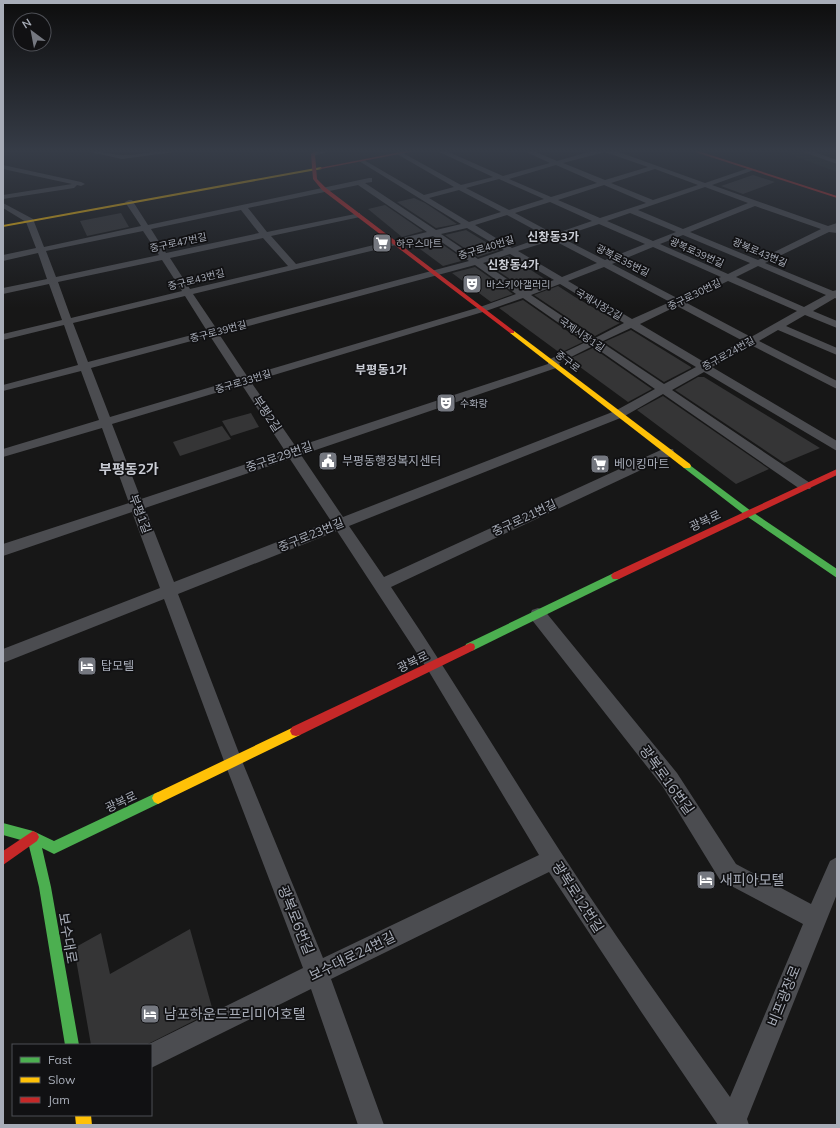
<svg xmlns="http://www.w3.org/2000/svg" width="840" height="1128" font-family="Mulish,'Noto Sans KR',sans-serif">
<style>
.green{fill:#1d241e}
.building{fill:#353536}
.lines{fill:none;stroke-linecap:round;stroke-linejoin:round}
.street{fill:#4b4c50;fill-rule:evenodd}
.fast{fill:#4caf50;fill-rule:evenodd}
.slow{fill:#ffc107;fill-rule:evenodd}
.jam{fill:#c62828;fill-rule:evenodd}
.labels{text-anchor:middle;stroke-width:3.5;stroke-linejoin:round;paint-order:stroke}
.far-street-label{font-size:10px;fill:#a8adb8;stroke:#111113}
.far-poi-label{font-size:10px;fill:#a8adb8;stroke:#111113;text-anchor:start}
.far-quarter-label{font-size:12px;font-weight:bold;fill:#c9ccd4;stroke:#111113}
.street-label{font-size:12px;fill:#a8adb8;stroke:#111113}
.poi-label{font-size:12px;fill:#a8adb8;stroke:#111113;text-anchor:start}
.quarter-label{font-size:14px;font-weight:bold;fill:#c9ccd4;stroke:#111113}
.near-street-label{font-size:14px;fill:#a8adb8;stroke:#111113}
.near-poi-label{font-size:14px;fill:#a8adb8;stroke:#111113;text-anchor:start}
</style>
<rect width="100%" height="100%" fill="#171717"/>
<path class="green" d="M784,150H837V172L797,157Z"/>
<g class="building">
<path d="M753,175L775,182L743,194L721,186Z"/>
<path d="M414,198L425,203L457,224L436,228L397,202Z"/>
<path d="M385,205L423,231L402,237L368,209Z"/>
<path d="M121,213L129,227L87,236L80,221Z"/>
<path d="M466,230L494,247L499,250L478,257L445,235Z"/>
<path d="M433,238L465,260L443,266L412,243Z"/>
<path d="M508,256L512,258L548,281L525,289L486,263Z"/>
<path d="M475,267L513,294L491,302L452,273Z"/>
<path d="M558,286L575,297L620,323L595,336L534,295Z"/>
<path d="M523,300L583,342L560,353L499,308Z"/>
<path d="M631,330L691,367V368L664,382L604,342Z"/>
<path d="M593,348L652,389L628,402L569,359Z"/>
<path d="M698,377H704L820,448L784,463L675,390Z"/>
<path d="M663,396L769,469L736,484L637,410Z"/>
<path d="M251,413L259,427L231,436L222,421Z"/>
<path d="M222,426L231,439L180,456L173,442Z"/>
<path d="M190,929L213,1011L146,1045H91L74,948L101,933L110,974Z"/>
</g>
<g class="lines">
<g class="street">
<path d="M81,150C95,150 107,154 121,155C137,156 159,150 177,150L174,152L122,159Z"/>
<path d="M322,150H335L313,156L310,154Z"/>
<path d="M435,150H444L503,176L550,163L522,150H531L557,161L596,150H613L705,183L749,168L753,170L751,171L712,185L828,226L837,223V233L829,232L765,263L833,291L837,290V299L835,298L813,311L837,321V328L805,315L786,326L837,348V355L778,330L759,341L837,381V389L751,345L712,367L837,441V451L704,372L672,390L810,483L812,486L810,489H800L663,394L623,417L349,526L384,577L663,449H673L674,452L673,455L391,587C450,674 503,763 560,851C614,935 672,1016 730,1097L803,924L720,880L663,787L532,620L530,615L532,610L538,608L544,610L677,773L736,864L811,904L830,861L837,857V894L747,1119L749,1125H718L642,1013L549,872L331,979L384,1125H358L311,989L151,1068V1045H147L303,968L224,761L164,599L3,663V649L160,588L132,512L3,556V544L129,503L102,428L3,457V449L99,420L81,371L3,391V385L78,365L64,325L3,340V334L62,320L49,284L3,294V288L47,279L38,253L3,261V255L36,248L26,222L3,208V203L33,219L44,247L141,226L125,202L129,200H132L148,225L369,178H372V182L365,183L436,230L461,224L359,161L364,160L424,195L454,187L397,154V152H401L461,185L493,177ZM605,152L648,167L605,180L563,163ZM556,165L597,183L551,197L509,179ZM655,169L698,185L653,200L611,183ZM499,179L544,199L509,210L466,188ZM358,185L427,232L296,264L271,236L360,217V213L267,232L248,208ZM604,185L646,203L600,218L558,200ZM705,187L748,203L683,229L638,210ZM459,190L501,212L469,222L429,198ZM550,202L592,221L554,234L515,213ZM755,206L821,229L758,260L690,232ZM241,210L259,233L166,253L151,229ZM630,213L676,232L653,241L607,221ZM507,215L546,236L512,248L475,225ZM599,224L645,244L605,260L560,237ZM467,228L504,250L478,259L441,234ZM143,231L159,255L56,277L46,251ZM683,235L750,263L728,274L660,244ZM433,236L469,261L216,328L193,294ZM263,238L288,266L190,289L170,258ZM553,240L597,263L562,277L518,251ZM653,247L721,277L677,298L612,264ZM510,254L554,280L525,291L483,263ZM162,260L182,291L71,318L58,282ZM475,265L516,294L480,307L247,376L219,334ZM758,266L826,295L804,307L736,277ZM604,267L670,302L632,319L568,281ZM728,281L797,311L751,337L685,302ZM560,284L624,323L595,338L531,295ZM185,296L207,331L88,362L73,323ZM523,298L586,342L548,360V364L296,447L251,382L486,311ZM677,306L743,341L704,362L640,324ZM631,328L696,367L664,384L601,342ZM210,336L238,379L110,417L91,368ZM593,346L655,389L615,411L343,517L301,455L559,367L560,365L559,363ZM242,385L285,451L141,499L112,424ZM290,459L331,521L174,582L145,508ZM337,531L428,670L539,855L323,958L242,761L178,594Z"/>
<path d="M798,150H808L837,160V164Z"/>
<path d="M3,165L81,182L85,184L81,186L77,185L74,188L3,199V195L72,184L3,169Z"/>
</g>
<g class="fast">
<path d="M687,463L751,511L837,569V578L745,515L684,468L683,466Z"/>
<path d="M616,572L619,573L621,576L619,579L474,650L470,651L466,650L465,647L466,644Z"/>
<path d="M158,792L162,794L164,798L162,802L54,854L42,848L51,887L79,1045H65L39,887L28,842L3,835V823L33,831L54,841Z"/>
</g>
<g class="slow">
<path d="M321,167L322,169L3,227V225Z"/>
<path d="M510,331H514L690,464L691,466L690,468H684L510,333Z"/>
<path d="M296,726L300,727L302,731L300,735L162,802L158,804L154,802L152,798L154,794Z"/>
<path d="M75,1115H91L92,1125H76Z"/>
</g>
<g class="jam">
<path d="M316,150H320L315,154L317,179L326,188L514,331V333H510L322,190L313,179L311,154Z"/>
<path d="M411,150H420L321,169L319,168Z"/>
<path d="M689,150H695L837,196V198Z"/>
<path d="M837,469V475L619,579H613L611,576L613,573Z"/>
<path d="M470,643L474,644L475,647L474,650L300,735L296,736L292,735L290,731L292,727Z"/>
<path d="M33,831L37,833L39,837L37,841L3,865V851Z"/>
</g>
</g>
<linearGradient id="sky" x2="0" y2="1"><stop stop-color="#0d0d0d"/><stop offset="0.49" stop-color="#363c47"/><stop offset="1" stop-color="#363c47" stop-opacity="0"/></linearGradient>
<rect width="840" height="308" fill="url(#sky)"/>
<defs>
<symbol id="supermarket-square" viewBox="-11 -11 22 22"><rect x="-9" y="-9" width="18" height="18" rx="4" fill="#757880" stroke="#111113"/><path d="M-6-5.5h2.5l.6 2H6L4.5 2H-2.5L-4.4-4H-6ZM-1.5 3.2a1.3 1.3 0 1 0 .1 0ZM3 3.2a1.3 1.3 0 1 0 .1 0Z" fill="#fff"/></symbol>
<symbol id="theatre-square" viewBox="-11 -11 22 22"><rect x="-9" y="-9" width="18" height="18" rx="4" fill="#757880" stroke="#111113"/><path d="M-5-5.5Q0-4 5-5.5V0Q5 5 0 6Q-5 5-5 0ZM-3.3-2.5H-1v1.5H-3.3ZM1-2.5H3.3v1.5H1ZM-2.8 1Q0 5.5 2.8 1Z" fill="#fff"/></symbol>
<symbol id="civic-square" viewBox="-11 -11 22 22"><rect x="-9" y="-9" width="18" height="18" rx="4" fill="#757880" stroke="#111113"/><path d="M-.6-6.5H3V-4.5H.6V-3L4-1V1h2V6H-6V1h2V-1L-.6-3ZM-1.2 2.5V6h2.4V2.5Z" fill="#fff"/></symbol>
<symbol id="hotel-square" viewBox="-11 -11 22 22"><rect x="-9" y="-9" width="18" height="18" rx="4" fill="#757880" stroke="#111113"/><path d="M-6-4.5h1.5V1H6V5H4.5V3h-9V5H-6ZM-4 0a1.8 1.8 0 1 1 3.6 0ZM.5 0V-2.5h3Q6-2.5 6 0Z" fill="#fff"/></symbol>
</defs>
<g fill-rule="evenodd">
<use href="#supermarket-square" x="371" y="232" width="22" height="22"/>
<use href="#theatre-square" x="461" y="273" width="22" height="22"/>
<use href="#theatre-square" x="435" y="392" width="22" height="22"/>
<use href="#civic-square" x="317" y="450" width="22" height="22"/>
<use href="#supermarket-square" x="589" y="453" width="22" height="22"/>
<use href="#hotel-square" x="76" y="655" width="22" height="22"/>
<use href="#hotel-square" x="695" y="869" width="22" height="22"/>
<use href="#hotel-square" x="139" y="1003" width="22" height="22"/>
</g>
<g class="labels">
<g class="far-street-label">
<text transform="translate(178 242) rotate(-12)" y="4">중구로47번길</text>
<text transform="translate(486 247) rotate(-17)" y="4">중구로40번길</text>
<text transform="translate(697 252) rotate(24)" y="4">광복로39번길</text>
<text transform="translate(760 252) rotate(23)" y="4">광복로43번길</text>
<text transform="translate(623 260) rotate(27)" y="4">광복로35번길</text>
<text transform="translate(196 279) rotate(-14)" y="4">중구로43번길</text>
<text transform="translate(694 294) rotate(-26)" y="4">중구로30번길</text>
<text transform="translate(599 304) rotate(30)" y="4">국제시장2길</text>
<text transform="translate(218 331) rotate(-15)" y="4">중구로39번길</text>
<text transform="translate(582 334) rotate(34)" y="4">국제시장1길</text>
<text transform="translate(728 353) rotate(-29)" y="4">중구로24번길</text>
<text transform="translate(568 361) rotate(38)" y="4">중구로</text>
<text transform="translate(243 381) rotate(-17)" y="4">중구로33번길</text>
</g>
<g class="far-poi-label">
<text x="396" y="247">하우스마트</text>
<text x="486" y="288">바스키아갤러리</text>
<text x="460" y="407">수화랑</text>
</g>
<g class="far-quarter-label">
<text x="553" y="241">신창동3가</text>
<text x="513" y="269">신창동4가</text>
<text x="381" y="374">부평동1가</text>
</g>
<g class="street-label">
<text transform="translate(267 414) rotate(56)" y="4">부평2길</text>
<text transform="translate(279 457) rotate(-19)" y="4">중구로29번길</text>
<text transform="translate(140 514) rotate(69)" y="4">부평1길</text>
<text transform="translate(524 518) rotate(-25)" y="4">중구로21번길</text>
<text transform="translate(705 521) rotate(-25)" y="4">광복로</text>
<text transform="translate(311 535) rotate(-22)" y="4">중구로23번길</text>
<text transform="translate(413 662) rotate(-26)" y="4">광복로</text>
<text transform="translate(121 802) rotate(-25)" y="4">광복로</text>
</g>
<g class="poi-label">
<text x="342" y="465">부평동행정복지센터</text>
<text x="614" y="468">베이킹마트</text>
<text x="101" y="670">탑모텔</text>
</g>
<g class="quarter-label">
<text x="129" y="474">부평동2가</text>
</g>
<g class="near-street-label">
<text transform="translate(667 780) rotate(54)" y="5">광복로16번길</text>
<text transform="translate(578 897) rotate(57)" y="5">광복로12번길</text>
<text transform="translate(296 920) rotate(68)" y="5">광복로6번길</text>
<text transform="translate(68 938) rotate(80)" y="5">보수대로</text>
<text transform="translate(352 956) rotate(-26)" y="5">보수대로24번길</text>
<text transform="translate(784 996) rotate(-68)" y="5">비프광장로</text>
</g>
<g class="near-poi-label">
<text x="720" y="885">새피아모텔</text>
<text x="164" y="1019">남포하운드프리미어호텔</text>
</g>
</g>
<rect width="840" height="1128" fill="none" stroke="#a8adb8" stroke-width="8"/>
<rect x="12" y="1044" width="140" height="72" fill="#111113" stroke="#4d4f55"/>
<rect x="20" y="1057" width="20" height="6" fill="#4caf50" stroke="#4d4f55"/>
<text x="48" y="1064" font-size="12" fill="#a8adb8">Fast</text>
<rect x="20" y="1077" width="20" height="6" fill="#ffc107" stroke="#4d4f55"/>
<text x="48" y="1084" font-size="12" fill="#a8adb8">Slow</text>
<rect x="20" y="1097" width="20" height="6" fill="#c62828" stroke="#4d4f55"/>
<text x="48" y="1104" font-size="12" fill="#a8adb8">Jam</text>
<g transform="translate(32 32) rotate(328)"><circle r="19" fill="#111113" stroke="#4d4f55"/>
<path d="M0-3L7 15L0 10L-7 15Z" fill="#757880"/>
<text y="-6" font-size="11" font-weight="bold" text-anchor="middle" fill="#a8adb8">N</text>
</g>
</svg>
